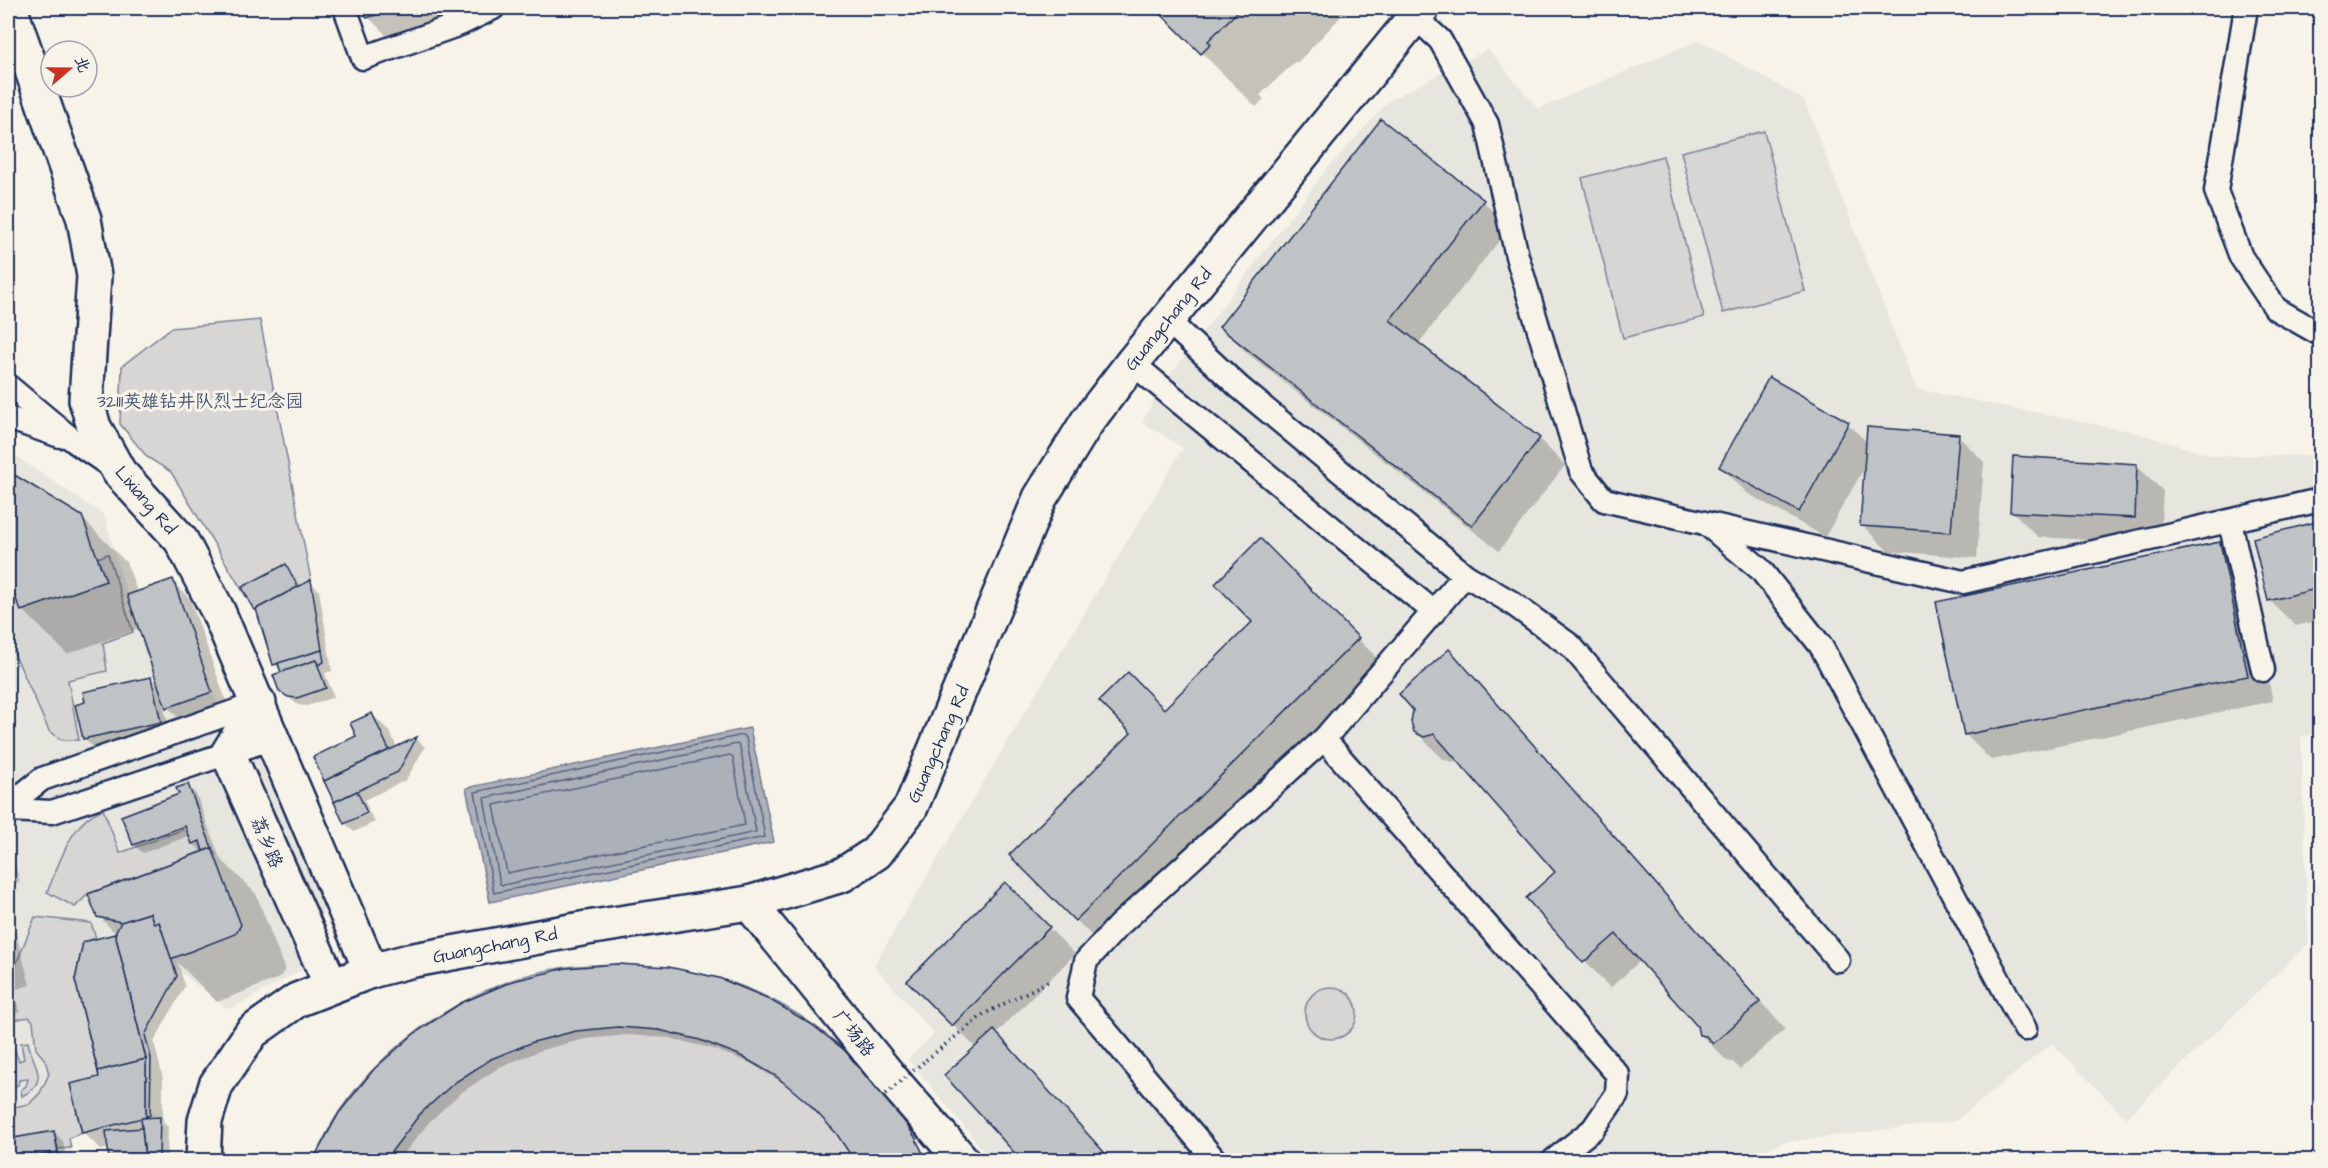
<svg xmlns="http://www.w3.org/2000/svg" width="2328" height="1168" font-family="'Architects Daughter','LXGW WenKai TC',sans-serif">
<style>
.built{fill:#e6e5de}
.green{fill:#d7d6d4;stroke:#798299;stroke-width:1.5}
.water{fill:#acb0b9;stroke:#727c95;stroke-width:1.5}
.shadow{fill:#0003}
.lines{fill:none;stroke-linecap:round;stroke-linejoin:round}
.shore{stroke:#556382;stroke-width:1.5}
.building{fill:#c0c3c5;stroke:#1b2f5e;stroke-width:1.5}
.lane-casing{stroke:#1b2f5e;stroke-width:27}
.street-casing{stroke:#1b2f5e;stroke-width:38}
.secondary-casing{stroke:#1b2f5e;stroke-width:38}
.path{stroke:#1b2f5e;stroke-width:4;stroke-dasharray:1.5 4.5;stroke-linecap:butt}
.lane{stroke:#f7f3e8;stroke-width:22}
.street{stroke:#f7f3e8;stroke-width:33}
.secondary{stroke:#f7f3e8;stroke-width:33}
.path-bridge{stroke:#1b2f5e;stroke-width:4;stroke-dasharray:1.5 4.5;stroke-linecap:butt}
.labels{text-anchor:middle;stroke-width:6;stroke-linejoin:round;paint-order:stroke}
.street-label{font-size:18px;fill:#1b2f5e;stroke:#f7f3e8}
.park-label{font-size:18px;fill:#415076;stroke:#f7f3e8}
</style>
<rect width="100%" height="100%" fill="#f7f3e8"/>
<filter id="ink" filterUnits="userSpaceOnUse"><feTurbulence type="fractalNoise" baseFrequency=".0167" numOctaves="2"/><feDisplacementMap in="SourceGraphic" scale="12" xChannelSelector="R" yChannelSelector="G"/><feConvolveMatrix kernelMatrix="1 2 1 2 8 2 1 2 1" color-interpolation-filters="sRGB"/></filter>
<g filter="url(#ink)">
<g class="built">
<path d="M1699,40L1804,100L1916,389L2133,432L2213,456L2320,455V732L2301,737L2308,944L2126,1118L2052,1043L1956,1121L1785,1142L1738,1160H992L908,1059L934,1034L874,965L1183,448L1142,422L1165,382L1326,170L1390,100L1488,49L1538,109Z"/>
<path d="M8,451L104,515L127,595L166,707L212,692L221,709L244,700L327,897L310,965L233,1008H226L159,955L115,934L83,942L75,980L99,1077L70,1085L82,1133L69,1138L73,1160H8Z"/>
</g>
<g class="green">
<path d="M1764,131L1805,291L1723,313L1681,152Z"/>
<path d="M1663,156L1704,317L1623,338L1582,178Z"/>
<path d="M260,320L311,580L254,610L171,472L147,457L120,424L122,366L171,328Z"/>
<path d="M108,554L133,632L103,643L107,671L68,680L79,740H62L49,731L8,639V573L14,570L22,586Z"/>
<path d="M103,809L120,853L182,830V827L185,826L200,841L203,851L88,894L75,907L47,892C61,862 69,822 103,809Z"/>
<path d="M35,917L91,923L96,938L83,942L75,980L99,1077L70,1084L82,1133L69,1138L71,1148L58,1149L54,1131L8,1139V1108L29,1104L40,1093L49,1074L45,1060L36,1049L33,1021L29,1017L8,1021V984Z"/>
<path d="M617,964C651,966 684,969 717,978C809,1004 887,1076 926,1160H313C321,1145 329,1127 339,1112C389,1038 478,979 567,967C584,965 601,965 617,964Z"/>
<circle cx="1331" cy="1013" r="26"/>
<path d="M28,1042C32,1064 52,1081 22,1096L21,1090L26,1086L28,1079L19,1080L18,1085L12,1088L8,1085V1043L13,1046L19,1061L24,1059L21,1043Z"/>
</g>
<path class="water" d="M750,728L774,842L490,902L466,788Z"/>
<g class="shadow">
<path d="M365,8H496L394,43L368,17Z"/>
<path d="M1162,8H1349L1297,63L1296,61L1260,95L1264,99L1256,107L1159,10Z"/>
<path d="M1381,121L1483,201L1509,228L1418,344L1539,439L1565,465L1499,551L1247,353L1221,327Z"/>
<path d="M1770,379L1848,424L1867,442L1958,436L1984,462L1977,558L1888,551L1862,525L1866,465L1825,537L1747,493L1721,467Z"/>
<path d="M2136,465L2163,491L2160,544L2038,537L2012,511Z"/>
<path d="M8,472L81,517L126,562L138,593L172,581L190,599L229,709L185,725L168,707L163,693L161,694L169,730L93,747L84,738L150,678L161,689L140,628L67,654L23,610L19,602L8,595Z"/>
<path d="M2320,523V620L2296,626L2269,600L2255,539Z"/>
<path d="M1260,540L1384,665L1102,946L1011,855L1133,733L1164,711L1255,622Z"/>
<path d="M2219,544L2245,570L2273,701L1991,760L1965,734Z"/>
<path d="M286,566L301,587L310,582L319,590L332,671L325,673L334,697L307,706L298,705L280,690L283,673L274,664L259,613L244,588Z"/>
<path d="M1449,651L1785,1029L1740,1069L1733,1062L1727,1061L1700,1034L1699,1025L1641,960L1610,988L1528,898L1558,872L1459,761L1451,762L1442,758L1415,731Z"/>
<path d="M2320,666V685L2316,667Z"/>
<path d="M372,714L390,732L397,748L417,739L425,747L406,780L364,800L369,810L346,821V824L370,813L375,822L354,832L345,823L315,758L358,737Z"/>
<path d="M188,786L196,794L220,858L256,894L285,970L279,978L217,1002L178,963L185,986L154,1042L163,1078V1122L168,1127L167,1160H110L109,1148L101,1150L83,1132L101,1078L117,935L99,916L203,853L193,843L191,835L143,853L134,845Z"/>
<path d="M8,838L20,882L8,886Z"/>
<path d="M1005,884L1075,954L996,1034L1112,1160H1023L946,1075L976,1048L910,981Z"/>
<path d="M8,904L30,985L14,990L20,1012L8,1016Z"/>
<path d="M566,969L895,1105L929,1160H856L837,1132L815,1108L786,1085L750,1063L710,1048L669,1038L628,1035L585,1039L542,1050L500,1067L462,1092L429,1122L399,1160H314L340,1113Z"/>
<path d="M54,1132L63,1141L66,1160L10,1159L8,1140Z"/>
</g>
<g class="lines">
<g class="shore">
<path d="M743,735L746,738L765,837L494,893L475,792Z"/>
<path d="M737,744L740,747L756,832L503,885L500,884L484,798Z"/>
<path d="M730,755L733,757L745,825L507,873L494,805Z"/>
</g>
</g>
<g class="building">
<path d="M363,8H389L390,10L367,18Z"/>
<path d="M1160,8H1245L1243,10L1241,8L1208,41L1211,44L1201,54L1157,10Z"/>
<path d="M1381,119L1484,200L1390,320L1540,438L1472,526L1219,327Z"/>
<path d="M1769,377L1849,422L1799,512L1719,467Z"/>
<path d="M1867,427L1959,434L1951,532L1860,526Z"/>
<path d="M2013,456L2137,464L2135,518L2010,512Z"/>
<path d="M8,471L82,516L106,581L21,611L8,579Z"/>
<path d="M2320,521V588L2268,601L2253,538Z"/>
<path d="M1260,538L1359,638L1075,921L1009,855L1131,733L1099,701L1128,672L1164,709L1252,622L1215,584Z"/>
<path d="M2220,542L2248,676L1964,735L1936,602Z"/>
<path d="M286,564L298,587L254,610L242,587Z"/>
<path d="M173,579L212,692L166,708L127,595Z"/>
<path d="M311,580L322,650L273,665L256,609Z"/>
<path d="M1449,649L1760,1002L1713,1044L1706,1036L1699,1035L1697,1026L1616,934L1583,963L1526,898L1555,872L1434,734L1424,737L1414,732L1411,722L1413,710L1399,694Z"/>
<path d="M322,650L324,662L318,665L316,660L281,673L278,663Z"/>
<path d="M316,660L326,688L297,698L288,697L279,691L273,675Z"/>
<path d="M151,677L161,722L83,739L75,705L85,702L83,692Z"/>
<path d="M372,713L389,750L324,781L313,757L356,736L350,723Z"/>
<path d="M417,737L398,772L334,802L324,781Z"/>
<path d="M188,784L212,848L203,851L200,841L192,844L185,826L133,845L121,816L179,794L176,788Z"/>
<path d="M357,791L367,813L344,824L334,802Z"/>
<path d="M212,848L241,925L235,934L171,959L159,922L154,924L150,913L121,922L97,917L88,894Z"/>
<path d="M1005,882L1050,927L952,1026L907,981Z"/>
<path d="M150,913L154,924L159,922L177,976L145,1035L151,1058L150,1115L146,1117V1059L115,934L121,922Z"/>
<path d="M115,934L146,1059L98,1071L75,980L83,942Z"/>
<path d="M617,964L669,967L719,978L767,998L811,1024L852,1056L886,1094L915,1137L926,1160H854L836,1133L808,1103L776,1076L739,1055L700,1040L659,1030L618,1027L576,1031L533,1042L491,1059L454,1083L420,1114L385,1160H313L339,1113L374,1069L415,1033L461,1003L513,981L566,968Z"/>
<path d="M994,1030L1111,1160H1021L944,1075Z"/>
<path d="M146,1059V1117L82,1133L70,1084L99,1077L98,1071Z"/>
<path d="M160,1117L159,1156L145,1157L141,1118Z"/>
<path d="M142,1128L145,1160H109L106,1131Z"/>
<path d="M54,1131L58,1152L9,1160L8,1139Z"/>
<path d="M58,1152L60,1160H8H9Z"/>
</g>
<g class="lines">
<defs>
<g id="lane">
<path d="M345,8L363,58L460,24L493,8"/>
<path d="M2246,8L2216,191L2241,257L2276,309L2320,334"/>
<path d="M1414,16L1440,40L1487,124L1517,256L1581,471L1604,500L1963,582L2320,500"/>
<path d="M1167,320L1239,387L1465,575L1509,601L1571,646L1838,960"/>
<path d="M1132,363L1434,612"/>
<path d="M8,386L74,441L112,467"/>
<path d="M8,418L60,436"/>
<path d="M2230,522L2263,670"/>
<path d="M1709,526L1760,569L1821,646L2025,1029"/>
<path d="M1324,739L1618,1075L1617,1094L1593,1129L1554,1160"/>
<path d="M8,806L42,779L259,703"/>
<path d="M8,810L52,812L270,739"/>
<path d="M1215,1160L1078,998L1086,961L1118,926L1324,739L1465,575"/>
</g>
<path id="street" d="M749,903L889,1076L962,1160"/>
<g id="secondary">
<path d="M10,8L84,219L94,276L86,400L94,427L119,472L181,540L218,611L371,971"/>
<path d="M259,703L228,753L331,985"/>
<path d="M203,1160L205,1121L216,1085L252,1032L297,1000L371,971L409,961L587,928L749,903L842,875L876,853L911,807L1040,498L1087,422L1132,363L1422,8"/>
</g>
</defs>
<use href="#lane" class="lane-casing"/>
<use href="#street" class="street-casing"/>
<use href="#secondary" class="secondary-casing"/>
<g class="path">
<path d="M926,1060L984,1014L1051,980"/>
<path d="M1921,1160L2013,1157L2017,1160"/>
</g>
<use href="#lane" class="lane"/>
<use href="#street" class="street"/>
<use href="#secondary" class="secondary"/>
<path class="path-bridge" d="M886,1094L926,1060"/>
</g>
</g>
<g class="labels">
<g class="street-label">
<text transform="translate(1168 319) rotate(-51)" y="6">Guangchang Rd</text>
<text transform="translate(146 500) rotate(49)" y="6">Lixiang Rd</text>
<text transform="translate(938 744) rotate(-66)" y="6">Guangchang Rd</text>
<text transform="translate(267 842) rotate(67)" y="6">荔乡路</text>
<text transform="translate(495 945) rotate(-11)" y="6">Guangchang Rd</text>
<text transform="translate(854 1033) rotate(51)" y="6">广场路</text>
</g>
<g class="park-label">
<text x="200" y="407">32111英雄钻井队烈士纪念园</text>
</g>
</g>
<rect width="2328" height="1168" fill="none" stroke="#f7f3e8" stroke-width="30"/>
<rect x="15" y="15" width="2298" height="1138" fill="none" stroke="#1b2f5e" stroke-width="2" filter="url(#ink)"/>
<g transform="translate(69 69) rotate(70)"><circle r="28" fill="#f7f3e8" stroke="#9fa5b1" stroke-width="1.5"/>
<path d="M0-4.5L10 22L0 15L-10 22Z" fill="#c8321e"/>
<text y="-9" font-size="16" font-weight="bold" text-anchor="middle" fill="#1b2f5e">北</text>
</g>
</svg>
